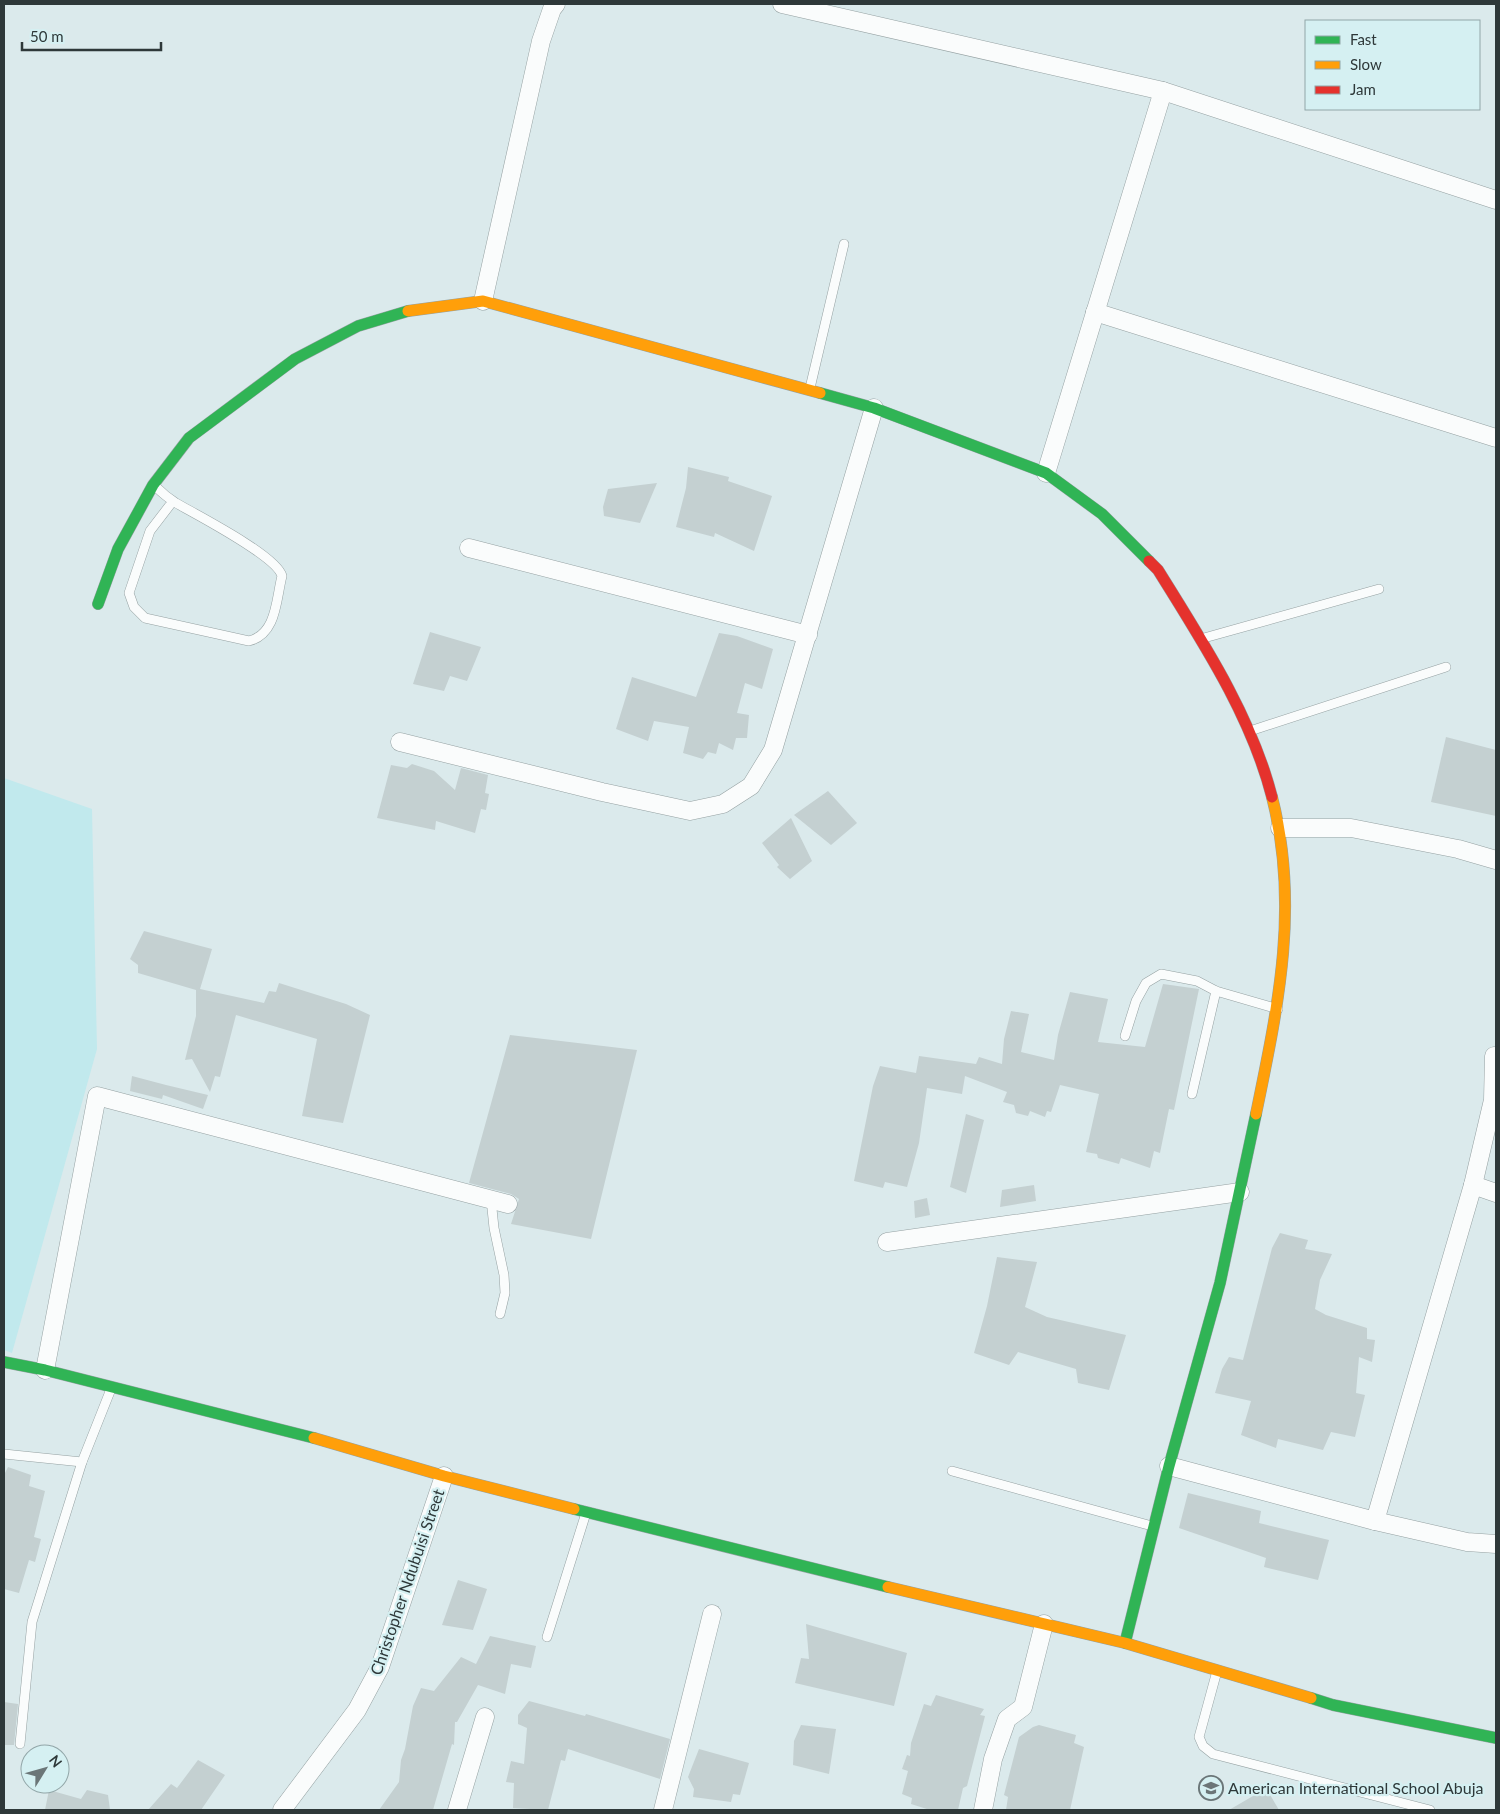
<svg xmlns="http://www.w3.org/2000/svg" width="1500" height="1814" font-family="Lato,sans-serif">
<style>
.green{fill:#c1e9ed}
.building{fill:#c4d0d1}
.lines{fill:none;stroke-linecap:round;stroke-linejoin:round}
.lane-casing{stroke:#95a1a2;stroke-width:10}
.street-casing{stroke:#95a1a2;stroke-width:19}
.fast-casing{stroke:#95a1a2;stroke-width:12}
.slow-casing{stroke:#95a1a2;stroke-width:12}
.jam-casing{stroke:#95a1a2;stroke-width:12}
.lane{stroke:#fafcfc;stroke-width:9}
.street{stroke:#fafcfc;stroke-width:18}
.fast{stroke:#30b455;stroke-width:11}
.slow{stroke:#ff9f0a;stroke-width:11}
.jam{stroke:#e5322d;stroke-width:11}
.labels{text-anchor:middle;stroke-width:4.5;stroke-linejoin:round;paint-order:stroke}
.street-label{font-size:16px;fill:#2e3839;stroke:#d5f0f2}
.poi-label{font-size:16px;fill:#2e3839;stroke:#d5f0f2;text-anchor:start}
</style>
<rect width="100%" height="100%" fill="#dbeaec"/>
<path class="green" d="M4,778L92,809L97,1049L12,1353L4,1350Z"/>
<g class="building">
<path d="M688,467L729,477L728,481L772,496L754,551L715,533L714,537L676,527L686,488Z"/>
<path d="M657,483L640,523L604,516L603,507L608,489Z"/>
<path d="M430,632L481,647L467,681L450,676L444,691L413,684Z"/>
<path d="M719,633L737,636L773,649L762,689L745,683L737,713L749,715L747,738H736L733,750L719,743L716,754L708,752L703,759L683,753L689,727L654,721L648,741L616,729L632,677L696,697Z"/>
<path d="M1446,737L1496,750V816L1431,802Z"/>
<path d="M412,764L434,771L455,790L461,768L488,775L485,793L489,794L486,810L481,809L475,833L436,821L435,830L377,818L391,765L407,768Z"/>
<path d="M828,791L857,823L831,845L794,815Z"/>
<path d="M791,818L812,861L790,879L777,867L779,865L762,843Z"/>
<path d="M144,931L212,949L200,989L264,1003L269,991L276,992L279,983L346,1004L370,1015L343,1123L302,1116L317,1039L236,1015L220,1077L215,1076L210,1092L192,1059L185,1060L196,1016V990L138,973V965L130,959Z"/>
<path d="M1163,984L1199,989L1174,1110L1169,1109L1160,1153L1154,1151L1150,1168L1121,1158L1119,1164L1098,1158L1097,1154L1086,1152L1099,1094L1060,1085L1051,1112L1047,1111L1045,1117L1030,1111L1028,1116L1016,1113L1014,1105L1003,1102L1007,1092L965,1076L962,1094L927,1088L919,1143L907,1187L885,1182L883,1188L854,1181L873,1086L880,1066L916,1073L919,1056L976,1064L979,1057L1002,1064L1004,1039L1011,1011L1029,1014L1021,1052L1054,1060L1058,1035L1070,992L1108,999L1098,1042L1145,1047Z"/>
<path d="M510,1035L637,1050L591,1239L511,1224L519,1199L511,1194L469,1183Z"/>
<path d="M132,1076L166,1085L163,1095L166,1085L208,1095L203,1109L163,1095L162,1099L130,1091Z"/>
<path d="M966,1114L984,1120L966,1193L950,1187Z"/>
<path d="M1034,1185L1036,1201L1000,1207L1002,1190Z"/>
<path d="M927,1198L930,1215L915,1218L914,1201Z"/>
<path d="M1280,1233L1308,1240L1305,1249L1332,1254L1320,1280L1315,1309L1326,1315L1367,1328V1339L1375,1340L1372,1362L1359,1357L1356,1393L1365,1395L1355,1437L1331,1432L1323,1450L1278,1439L1276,1448L1241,1435L1251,1401L1215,1393L1222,1369L1229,1357L1243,1360L1272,1248Z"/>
<path d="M997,1257L1037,1262L1025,1307L1047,1317L1126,1335L1109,1390L1078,1383L1076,1369L1018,1352L1009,1365L974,1353L987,1306Z"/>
<path d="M8,1467L31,1475L29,1486L45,1491L34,1537L41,1539L35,1562L29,1560L19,1593L4,1589V1475Z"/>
<path d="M1188,1493L1261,1511L1259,1523L1329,1540L1318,1580L1264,1567L1266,1558L1179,1528Z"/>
<path d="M458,1580L487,1589L473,1630L442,1625Z"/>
<path d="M806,1624L907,1653L894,1706L795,1683L801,1658L809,1659Z"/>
<path d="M490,1636L536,1646L531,1668L511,1664L505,1694L478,1685L457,1722H455L454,1745L452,1744L433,1810H379L399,1782L401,1760L405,1749L413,1706L421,1688L434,1691L461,1657L476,1664Z"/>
<path d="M936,1695L984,1709L980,1715L985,1716L967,1786L963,1788L958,1810H930L911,1804L912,1798L902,1794L908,1771L902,1769L907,1755L910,1756L911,1743L924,1704L931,1706Z"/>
<path d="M529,1701L585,1716L586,1714L670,1739L660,1779L568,1749L565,1761L561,1760L548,1810L513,1808L514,1783L506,1782L511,1761L524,1764L527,1728L518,1724V1715Z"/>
<path d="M4,1702L18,1704L14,1745H4Z"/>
<path d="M801,1725L836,1729L829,1774L793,1765L794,1741Z"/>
<path d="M1039,1725L1076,1735L1074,1743L1084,1747L1070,1810H1006L1008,1797L1004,1795L1019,1737L1033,1727Z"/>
<path d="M699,1749L749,1763L740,1795L733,1794L731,1802L693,1797L694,1789L688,1777Z"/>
<path d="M198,1760L225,1775L201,1810H148L171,1784L177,1788Z"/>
<path d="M1266,1788L1279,1810H1229L1253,1796Z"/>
<path d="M49,1790L81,1799L87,1790L108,1795L110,1810H45Z"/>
</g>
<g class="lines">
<defs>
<g id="lane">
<path d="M810,388L844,244"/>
<path d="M155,486C161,492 168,498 176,503C197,515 277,556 282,576C276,599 277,634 249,641L145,618L134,607L129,593L150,531L173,501"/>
<path d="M1204,638L1379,589"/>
<path d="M1250,731L1446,667"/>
<path d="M1125,1036L1136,1001L1146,983L1161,974L1197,981L1216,991L1278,1009"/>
<path d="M1192,1094L1216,991"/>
<path d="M491,1199L494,1228L504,1275L505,1293L500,1314"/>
<path d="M4,1454L82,1462"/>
<path d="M952,1471L1152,1526"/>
<path d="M547,1637L586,1513"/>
<path d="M1217,1671L1199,1737L1203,1746L1213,1754L1430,1810"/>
<path d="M20,1744L32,1622L82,1462L111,1389"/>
</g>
<g id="street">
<path d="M782,4L1163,91L1496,200"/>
<path d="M483,301L541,41L552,9L556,4"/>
<path d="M1095,312L1496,438"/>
<path d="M1046,473L1163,91"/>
<path d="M469,548L808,635"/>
<path d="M400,742L602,792L690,811L723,804L751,786L773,750L874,408"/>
<path d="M1280,828H1351L1458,849L1496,860"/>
<path d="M1473,1185L1496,1193"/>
<path d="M887,1242L1240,1192"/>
<path d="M45,1370L97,1096L508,1204"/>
<path d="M1169,1466L1375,1521L1467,1542L1496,1544"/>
<path d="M1375,1521L1473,1185L1493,1100L1494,1056"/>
<path d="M282,1810L357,1710L380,1667L444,1476"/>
<path d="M457,1810L485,1717"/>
<path d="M663,1810L712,1614"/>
<path d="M983,1810L993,1759L1007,1719L1023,1707L1044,1624"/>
</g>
<g id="fast">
<path d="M820,393L874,408L1046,473L1102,514L1149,561"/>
<path d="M98,604L118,549L153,485L189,438L295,359L358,326L408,311"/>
<path d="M4,1362L45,1370L314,1438"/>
<path d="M574,1509L888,1587"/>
<path d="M1125,1643L1169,1466L1220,1283L1256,1114"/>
<path d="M1311,1698L1333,1705L1496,1738"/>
</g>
<g id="slow">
<path d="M408,311L483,301L820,393"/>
<path d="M1256,1114C1278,1007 1300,906 1272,797"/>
<path d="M314,1438L444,1476L574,1509"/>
<path d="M888,1587L1125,1643L1311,1698"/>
</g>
<path id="jam" d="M1149,561L1158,570C1202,641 1251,715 1272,797"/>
</defs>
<use href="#lane" class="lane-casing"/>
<use href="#street" class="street-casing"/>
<use href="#fast" class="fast-casing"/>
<use href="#slow" class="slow-casing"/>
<use href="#jam" class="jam-casing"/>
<use href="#lane" class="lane"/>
<use href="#street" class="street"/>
<use href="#fast" class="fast"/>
<use href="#slow" class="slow"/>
<use href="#jam" class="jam"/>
</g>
<defs>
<symbol id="school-ring" viewBox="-11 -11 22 22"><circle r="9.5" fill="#d5f0f2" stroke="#6b7678" stroke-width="1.5"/><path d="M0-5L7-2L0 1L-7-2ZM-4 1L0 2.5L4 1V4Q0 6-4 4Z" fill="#6b7678"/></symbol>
</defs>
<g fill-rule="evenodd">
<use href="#school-ring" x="1197" y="1774" width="28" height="28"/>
</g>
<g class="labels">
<g class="street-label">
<text transform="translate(407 1582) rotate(-71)" y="6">Christopher Ndubuisi Street</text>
</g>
<g class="poi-label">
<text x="1228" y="1794">American International School Abuja</text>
</g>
</g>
<rect width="1500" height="1814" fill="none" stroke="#2e3839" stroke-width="10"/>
<rect x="1305" y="20" width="175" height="90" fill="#d5f0f2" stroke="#92a6a8"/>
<rect x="1315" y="36" width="25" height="8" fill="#30b455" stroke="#92a6a8"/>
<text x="1350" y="45" font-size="15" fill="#2e3839">Fast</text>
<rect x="1315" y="61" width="25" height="8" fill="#ff9f0a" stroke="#92a6a8"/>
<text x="1350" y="70" font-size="15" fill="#2e3839">Slow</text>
<rect x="1315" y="86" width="25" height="8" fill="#e5322d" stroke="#92a6a8"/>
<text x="1350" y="95" font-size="15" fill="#2e3839">Jam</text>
<g transform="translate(45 1769) rotate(53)"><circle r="24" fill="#d5f0f2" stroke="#92a6a8"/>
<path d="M0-4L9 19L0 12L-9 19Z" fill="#6b7678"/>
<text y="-8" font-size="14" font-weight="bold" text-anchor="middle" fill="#2e3839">N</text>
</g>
<path d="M22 42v8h139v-8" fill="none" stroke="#2e3839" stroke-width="2.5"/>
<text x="30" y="42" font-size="15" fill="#2e3839" stroke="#d5f0f2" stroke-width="4" paint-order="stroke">50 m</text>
</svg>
